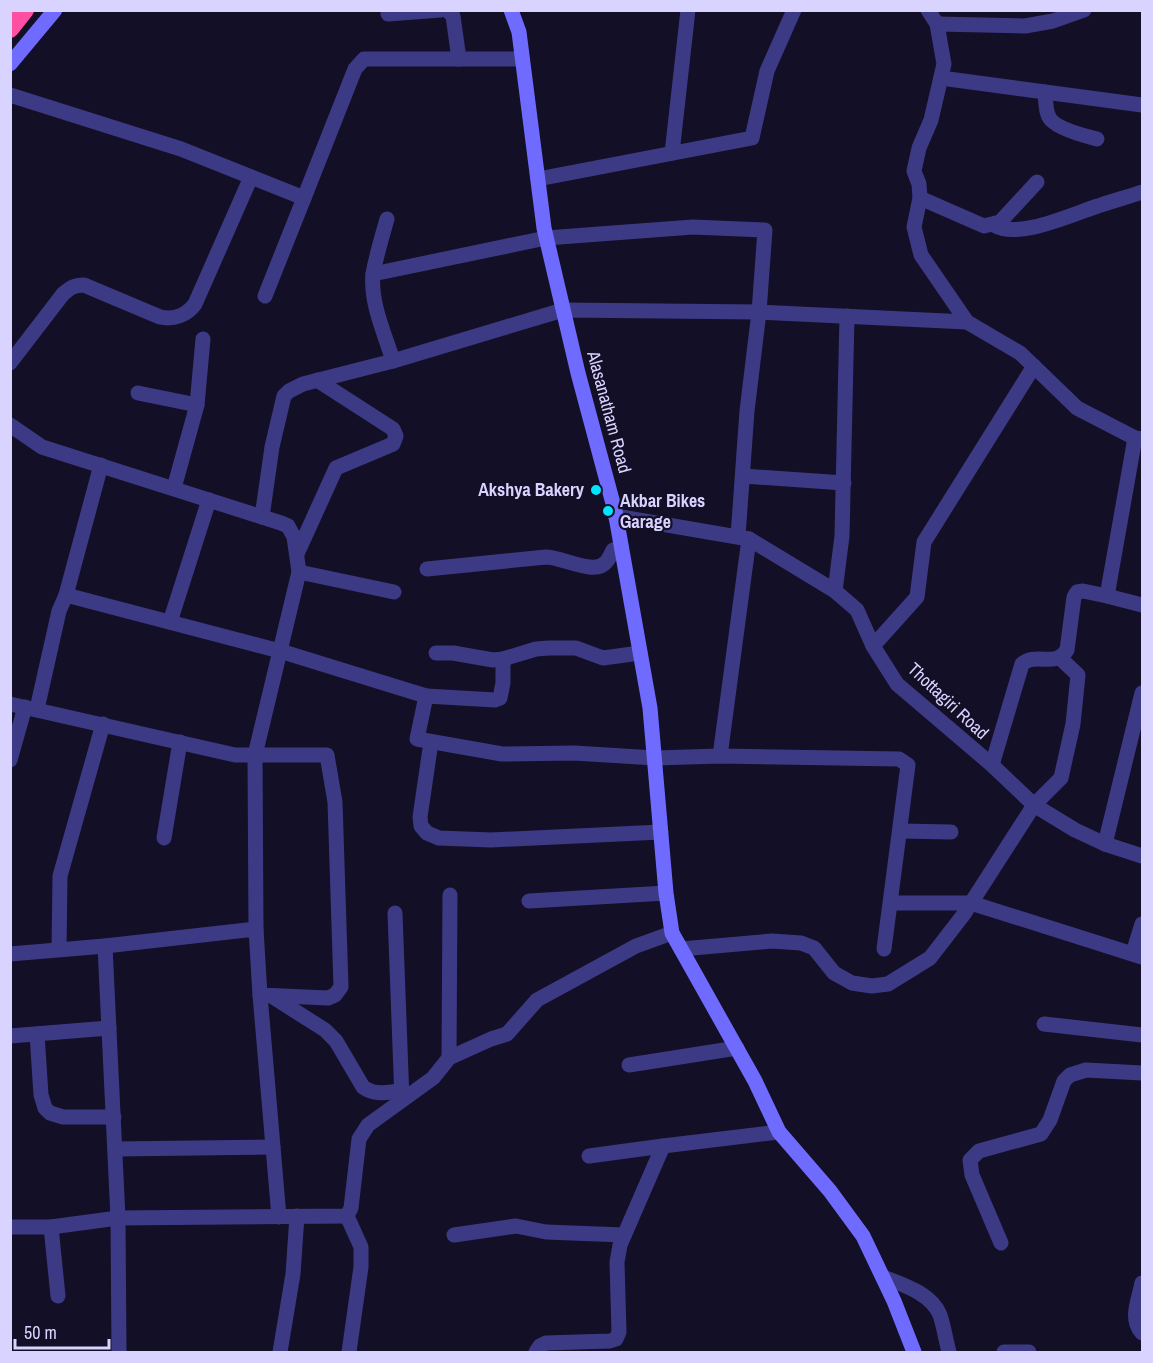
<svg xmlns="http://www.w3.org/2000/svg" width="1153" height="1363" font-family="'Archivo Narrow',sans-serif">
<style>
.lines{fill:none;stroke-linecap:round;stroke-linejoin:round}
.street{stroke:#3d3a85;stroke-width:15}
.secondary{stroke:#6f6bff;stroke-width:15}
.highway{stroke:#ff4fa3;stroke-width:18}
.poi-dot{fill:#00e5ff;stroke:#130f26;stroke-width:2}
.labels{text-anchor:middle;stroke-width:4.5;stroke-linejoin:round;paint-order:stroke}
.street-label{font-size:18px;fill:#d9d4ff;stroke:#130f26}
.poi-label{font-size:18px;font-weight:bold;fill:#d9d4ff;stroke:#130f26;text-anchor:end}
</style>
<rect width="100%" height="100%" fill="#130f26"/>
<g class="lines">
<g class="street">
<path d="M447,10L453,16L459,59"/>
<path d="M928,10L937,24L944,64L931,120L919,148L914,171L919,184L920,198L914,227L921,255L967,322L1020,353L1077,408L1135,438L1142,439"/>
<path d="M388,14L441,10"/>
<path d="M937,24L1025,26L1053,21L1084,10"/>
<path d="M941,78L1142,105"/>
<path d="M1045,92C1046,100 1045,110 1049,117C1054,128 1085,136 1097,139"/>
<path d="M10,95L181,149L304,198L355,69L364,59H522"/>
<path d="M672,153L688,10"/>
<path d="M538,179L752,138L767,71L794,10"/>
<path d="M920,198L984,226L1000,222L1037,182"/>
<path d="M387,219C382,237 376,256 373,274C370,303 385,334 393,361"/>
<path d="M994,225C1019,240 1072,214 1098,206C1112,201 1128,197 1142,192"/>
<path d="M373,274L546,238L693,227L765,230L759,312L747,411L738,536"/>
<path d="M265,296L304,198"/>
<path d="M10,363L63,294C70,288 74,285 84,285L160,317C174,320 187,315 195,304L251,177"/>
<path d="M138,393L197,405"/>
<path d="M10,425L42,447L281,523L288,526L294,537L299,572L255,755L256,929"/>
<path d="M1135,438L1107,596L1142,605"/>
<path d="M743,476L844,483"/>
<path d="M174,488L197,405L203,339"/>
<path d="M615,516L749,539L835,591L857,610L873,646L897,684L992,765L1034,805L1075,830L1105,844L1142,856"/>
<path d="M262,517L272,447L284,396L289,391L303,384L393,361L563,310L759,312L967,322"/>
<path d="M297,554L336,468L393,444L396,436L393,429L317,380"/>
<path d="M427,569L546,557C562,557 595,576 606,562C609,559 611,554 613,550L621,547"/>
<path d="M299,572L394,592"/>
<path d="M835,591L842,536L847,316"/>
<path d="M66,595L101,465"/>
<path d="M170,622L209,500"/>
<path d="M873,646L917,597L924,542L1034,366"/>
<path d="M436,653H453L493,660L503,659L536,649L549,648H576L603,658L640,653"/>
<path d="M426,696L495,700L500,698L503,683V659"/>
<path d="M10,704L235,755H327L335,802L341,987L335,995L328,998L260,995L256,929L105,946"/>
<path d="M37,709L59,611L66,595L280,651L426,696L417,739L502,754L574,753L655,758L720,756L899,759L908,765L884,949"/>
<path d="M431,742L420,817L421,826L427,833L439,838L491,840L661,832"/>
<path d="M720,756L749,539"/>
<path d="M10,760L25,707"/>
<path d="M992,765L1022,664C1036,652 1056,668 1067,650L1074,597L1077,592L1083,591L1107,596"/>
<path d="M901,831L951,832"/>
<path d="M164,838L180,742"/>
<path d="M1105,844L1142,693"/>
<path d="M529,901L666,893"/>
<path d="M891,903H971L1142,957"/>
<path d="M395,913L402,1100"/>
<path d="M59,949L60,876L103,724"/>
<path d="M681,949L772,941L801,943L814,948L834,973L852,983L872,986L888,984L930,958L964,914L1034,805L1061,778L1073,724L1078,675L1060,658"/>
<path d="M1133,953L1142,924"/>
<path d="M10,954L105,946L118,1218L347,1216L351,1208L359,1139L368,1125L433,1078L449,1058L491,1039L507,1034L537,1000L636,946L672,933"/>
<path d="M260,995L279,1217"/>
<path d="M273,997L325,1030L336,1041L363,1087C375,1096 388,1092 402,1091"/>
<path d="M1044,1024L1142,1035"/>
<path d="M37,1034L41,1095L45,1108L50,1113L63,1117H114"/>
<path d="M10,1036L109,1028"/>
<path d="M449,1058L450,895"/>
<path d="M629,1065L737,1048"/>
<path d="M115,1149L273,1147"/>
<path d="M589,1156L663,1146"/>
<path d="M347,1216L361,1247V1267L349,1352"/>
<path d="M10,1227H51L118,1218L119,1352"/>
<path d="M51,1227L58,1296"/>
<path d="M454,1235L516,1226L546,1232L624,1235"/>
<path d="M1001,1243L972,1175L970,1160L979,1151L1041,1134L1050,1120L1064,1081L1070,1075L1086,1070L1142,1073"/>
<path d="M883,1277C903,1285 931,1293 940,1315C944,1327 946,1341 949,1352"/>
<path d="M1142,1283C1139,1299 1129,1319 1142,1333"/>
<path d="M280,1352L293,1274L297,1216"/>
<path d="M536,1352L540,1346L546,1343L610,1341L616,1339L619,1332L617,1262L620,1245L663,1146L779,1132"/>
<path d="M1004,1352H1029"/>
</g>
<g class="secondary">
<path d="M511,10L519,32L544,228L578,373L615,511L650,708L666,893L672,933L755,1081L779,1132L830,1191L863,1236L894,1301L914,1352"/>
<path d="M10,64L55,10"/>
</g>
<path class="highway" d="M10,29L25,10"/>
</g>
<g class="poi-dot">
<circle cx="596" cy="490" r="6"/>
<circle cx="608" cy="511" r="6"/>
</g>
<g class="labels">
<g class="street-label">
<text transform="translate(609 412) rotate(75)" y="6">Alasanatham Road</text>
<text transform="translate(948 701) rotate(43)" y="6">Thottagiri Road</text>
</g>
<g class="poi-label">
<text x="584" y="496">Akshya Bakery</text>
<text x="620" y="507" text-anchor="start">Akbar Bikes<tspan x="620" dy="21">Garage</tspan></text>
</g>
</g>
<rect width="1153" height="1363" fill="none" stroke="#d9d4ff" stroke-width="24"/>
<path d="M15 1339v9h94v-9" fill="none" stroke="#d9d4ff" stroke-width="3"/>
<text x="24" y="1339" font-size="18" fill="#d9d4ff" stroke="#130f26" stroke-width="4.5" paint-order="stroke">50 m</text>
</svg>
